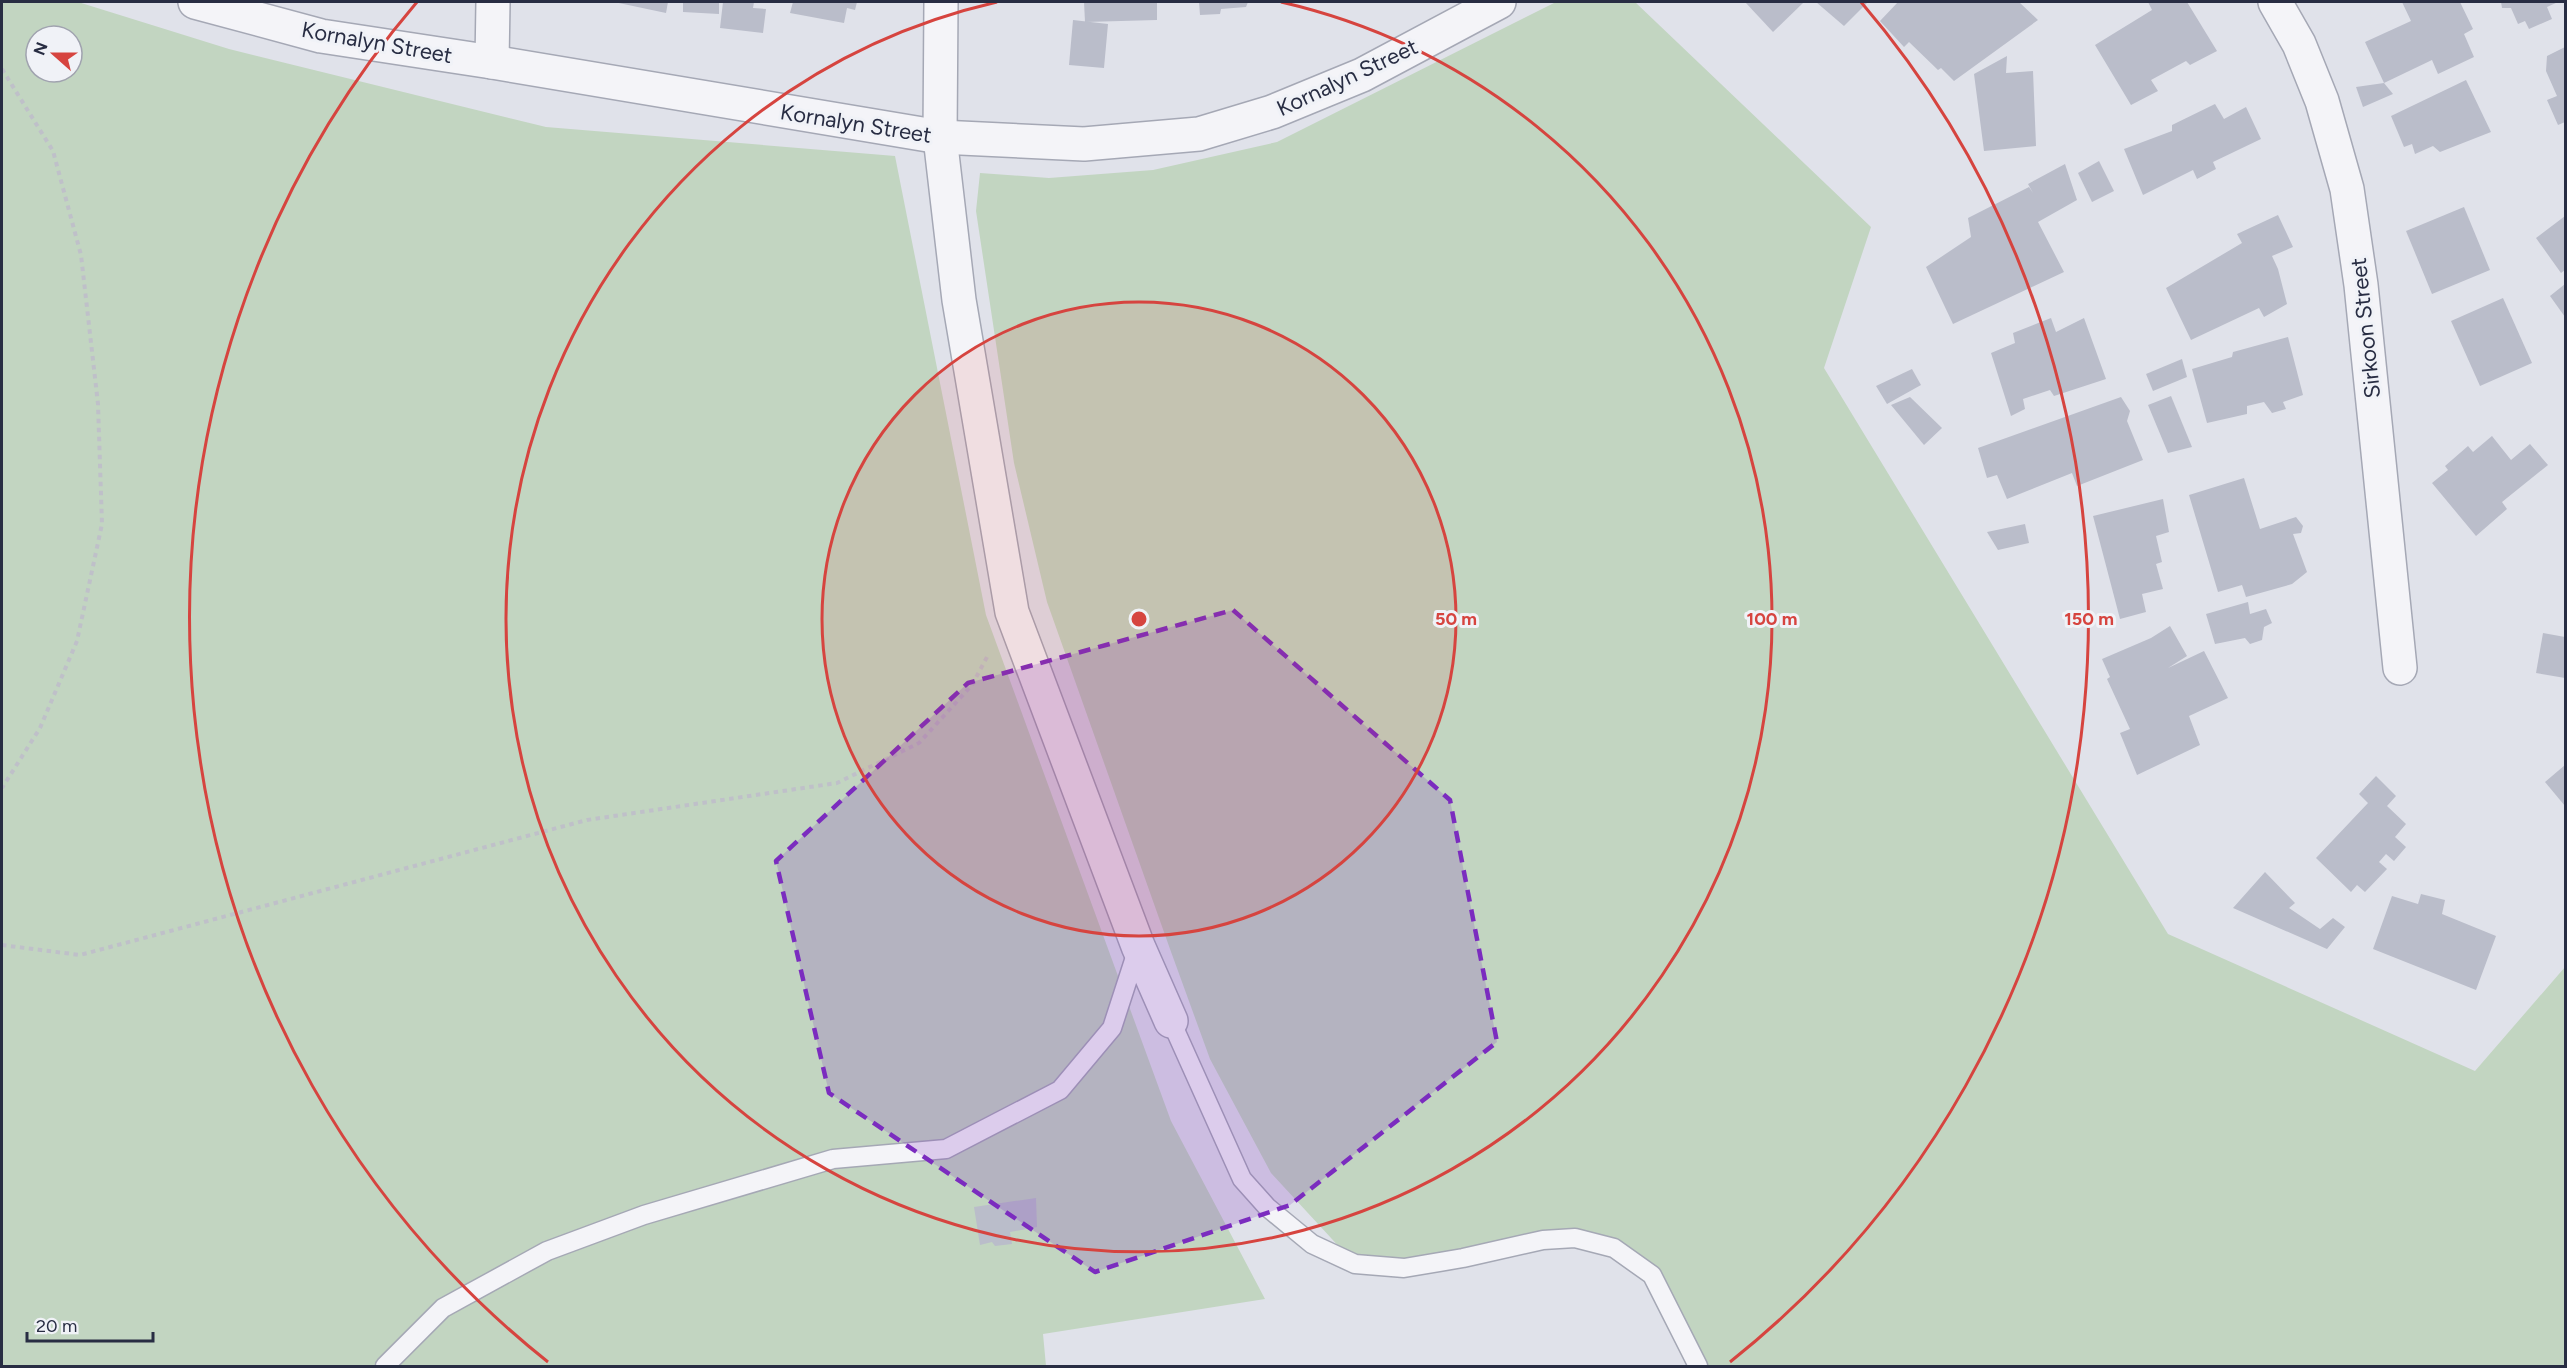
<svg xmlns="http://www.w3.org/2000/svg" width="2567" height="1368" font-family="Figtree,sans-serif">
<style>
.green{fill:#c2d5c1;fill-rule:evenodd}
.building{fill:#babdca}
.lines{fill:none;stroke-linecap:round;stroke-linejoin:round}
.lane-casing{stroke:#a5a8b5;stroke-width:21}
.street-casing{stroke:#a5a8b5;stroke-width:36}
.path{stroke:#bfc0c9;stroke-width:4;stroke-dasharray:4.5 4.5;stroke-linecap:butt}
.lane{stroke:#f4f4f8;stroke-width:18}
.street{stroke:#f4f4f8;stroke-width:33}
.marked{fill:#7b2cbf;fill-opacity:0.2;stroke:#7b2cbf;stroke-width:4.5;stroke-dasharray:12 8;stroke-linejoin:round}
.ring{fill:none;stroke:#d6443f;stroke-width:3}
.labels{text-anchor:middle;stroke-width:6;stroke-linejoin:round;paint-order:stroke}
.street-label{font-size:22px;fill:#282d43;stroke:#f0f2f7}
.centre{fill:#d6443f;stroke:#f0f2f7;stroke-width:3}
.ring-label{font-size:18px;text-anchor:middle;font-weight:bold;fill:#d6443f;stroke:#f0f2f7;stroke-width:6;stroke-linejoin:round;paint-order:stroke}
</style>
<rect width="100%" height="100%" fill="#e0e2ea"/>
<g class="green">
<path d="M2,2H78L229,49L546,127L895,156L986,615L1171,1121L1265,1299L1043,1334L1046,1366H2ZM36,36H72V72H36Z"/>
<path d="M1556,2H1635L1871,227L1824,368L2168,934L2475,1071L2565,967V1366H1698L1652,1275L1575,1238L1463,1258L1355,1264L1271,1173L1210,1059L1170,949L1047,602L1014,463L976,211L980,173L1049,178L1153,170L1277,142Z"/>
</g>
<g class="building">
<path d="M614,2H668L666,13Z"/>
<path d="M683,2H719V14L683,12Z"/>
<path d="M723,2H754L753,8L766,9L763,33L720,28Z"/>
<path d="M793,2H857L855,10L847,8L844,23L790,13Z"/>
<path d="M1084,2H1157V20L1085,22Z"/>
<path d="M1199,2H1248L1246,7L1221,9L1220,14L1200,15Z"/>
<path d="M1745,2H1804L1773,32Z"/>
<path d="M1816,2H1868L1844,26Z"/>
<path d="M1898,2H2019L2038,20L1954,81L1941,68L1938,70L1909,42L1904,47L1880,21Z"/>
<path d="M2148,2H2187L2217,51L2190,65L2186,61L2151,80L2158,91L2131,105L2095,45L2152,10Z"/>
<path d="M2402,2H2460L2473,29L2464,34L2474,57L2438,74L2432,60L2384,83L2365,42L2411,21Z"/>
<path d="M2501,2H2558L2547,7L2552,19L2529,29L2525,21L2518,24L2511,8H2502Z"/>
<path d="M1073,20L1108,24L1104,68L1069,65Z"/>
<path d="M2565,47V122L2558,125L2547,100L2557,96L2546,71L2547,56Z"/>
<path d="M2007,56L2006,73L2033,71L2036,146L1984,151L1974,74Z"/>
<path d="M2466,80L2491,132L2440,152L2433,146L2415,154L2412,144L2404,147L2391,116Z"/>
<path d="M2384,83L2393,94L2363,107L2356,87Z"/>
<path d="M2215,104L2224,119L2246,107L2261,139L2213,162L2216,169L2197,179L2193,170L2143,195L2124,149L2172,131V125Z"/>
<path d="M2099,161L2114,191L2092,202L2078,173Z"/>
<path d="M2065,164L2077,200L2038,222L2064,272L1953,324L1926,267L1971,237L1968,218L2029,187L2033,193L2028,184Z"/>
<path d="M2464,207L2490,270L2432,294L2406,231Z"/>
<path d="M2278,215L2293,247L2272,256L2278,269L2287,304L2264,317L2259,308L2191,340L2166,288L2242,243L2237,234Z"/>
<path d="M2565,216V270L2561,273L2536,238Z"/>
<path d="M2565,284V317L2550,296Z"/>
<path d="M2503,298L2532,363L2480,386L2451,321Z"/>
<path d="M2051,318L2056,332L2084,318L2106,379L2054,396L2050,390L2023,399L2025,409L2011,416L1991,353L2015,343L2013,333Z"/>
<path d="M2288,337L2303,395L2283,402L2286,409L2272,413L2264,402L2247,406V414L2207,423L2192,369L2232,357L2233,352Z"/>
<path d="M2182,359L2187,377L2153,391L2146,374Z"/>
<path d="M1912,369L1921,385L1887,404L1876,386Z"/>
<path d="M2171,396L2192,447L2168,453L2148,405Z"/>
<path d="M1910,397L1942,428L1924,445L1891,405Z"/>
<path d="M2121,397L2130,411L2127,421L2143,460L2077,486L2072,473L2007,499L1997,475L1987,478L1978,448Z"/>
<path d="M2492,436L2511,460L2530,444L2548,465L2502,502L2507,509L2476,536L2432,483L2448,470L2445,466L2468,446L2473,452Z"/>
<path d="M2244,478L2260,529L2296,517L2303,526L2301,533L2293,534L2307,572L2292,584L2246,597L2242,585L2218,592L2189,495Z"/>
<path d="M2163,499L2169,532L2156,536L2162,562L2156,564L2163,589L2142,594L2146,612L2120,619L2093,516Z"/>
<path d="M2025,524L2029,543L1998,550L1987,532Z"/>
<path d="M2248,602L2250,614L2266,609L2272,623L2264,627L2262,640L2250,644L2245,638L2215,644L2206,614Z"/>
<path d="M2170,626L2187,656L2168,668L2204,651L2228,698L2189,716L2200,745L2137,775L2120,733L2130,729L2107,679L2110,677L2102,659L2151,638Z"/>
<path d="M2543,633L2565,637V678L2536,673Z"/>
<path d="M2565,765V806L2545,782Z"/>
<path d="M2376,776L2396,796L2387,806L2406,824L2395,837L2406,847L2394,861L2386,854L2379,862L2387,869L2365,892L2357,885L2351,892L2316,858L2368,803L2359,794Z"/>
<path d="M2265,872L2295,903L2289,908L2320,929L2333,918L2345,927L2327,949L2233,908Z"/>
<path d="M2421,894L2445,900L2442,914L2496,936L2476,990L2373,949L2392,896L2418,904Z"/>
<path d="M1036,1198L1037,1227L1010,1232L1012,1244L995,1246L992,1242L980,1245L974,1207Z"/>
</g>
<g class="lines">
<defs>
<g id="lane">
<path d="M1171,1021L1242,1179L1267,1207L1312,1244L1355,1264L1404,1268L1463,1258L1543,1240L1575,1238L1614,1248L1652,1275L1698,1366"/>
<path d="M385,1366L443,1308L547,1251L644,1215L833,1159L946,1149L1060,1090L1112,1028L1138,948"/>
</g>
<g id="street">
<path d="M195,2L321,36L492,62L940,137L1084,144L1199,134L1272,112L1362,75L1499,2"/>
<path d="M941,2L940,137L959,300L1012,612L1138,946L1171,1021"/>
<path d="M2275,2L2299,44L2322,101L2347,189L2361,285L2400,668"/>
<path d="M492,62L493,2"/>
</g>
</defs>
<use href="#lane" class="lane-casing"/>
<use href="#street" class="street-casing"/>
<g class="path">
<path d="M2,69L53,151L81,255L98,404L102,524L77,641L40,728L2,788"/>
<path d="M2,945L80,955L587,820L837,783L919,743L972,685L987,657"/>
</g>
<use href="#lane" class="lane"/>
<use href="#street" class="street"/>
</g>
<path class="marked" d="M1233,610L1450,800L1497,1042L1290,1205L1095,1272L829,1093L776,861L968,683Z"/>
<circle cx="1139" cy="619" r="317" fill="#d6443f" fill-opacity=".12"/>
<g class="ring">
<circle cx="1139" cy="619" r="317"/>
<path d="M1281 2A633 633 0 1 1 997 2"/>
<path d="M548 1362A950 950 0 0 1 417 2M1861 2A950 950 0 0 1 1730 1362"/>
</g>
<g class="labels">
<g class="street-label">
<text transform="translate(377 42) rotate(10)" y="8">Kornalyn Street</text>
<text transform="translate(1347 77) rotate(-25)" y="8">Kornalyn Street</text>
<text transform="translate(856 123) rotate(9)" y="8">Kornalyn Street</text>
<text transform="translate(2365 328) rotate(-96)" y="8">Sirkoon Street</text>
</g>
</g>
<circle cx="1139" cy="619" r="9" class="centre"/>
<g class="ring-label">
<text x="1456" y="625">50 m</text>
<text x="1772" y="625">100 m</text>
<text x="2089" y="625">150 m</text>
</g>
<rect width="2567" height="1368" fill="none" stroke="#282d43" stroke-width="6"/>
<g transform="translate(54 54) rotate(291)"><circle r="28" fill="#f0f2f7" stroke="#a0a3af" stroke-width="1.5"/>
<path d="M0-4.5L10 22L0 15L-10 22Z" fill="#d6443f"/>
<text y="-9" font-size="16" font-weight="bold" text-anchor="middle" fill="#282d43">N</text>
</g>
<path d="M27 1332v9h126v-9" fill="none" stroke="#282d43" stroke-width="3"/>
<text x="36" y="1332" font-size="18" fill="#282d43" stroke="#f0f2f7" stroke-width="4.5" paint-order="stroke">20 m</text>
</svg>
